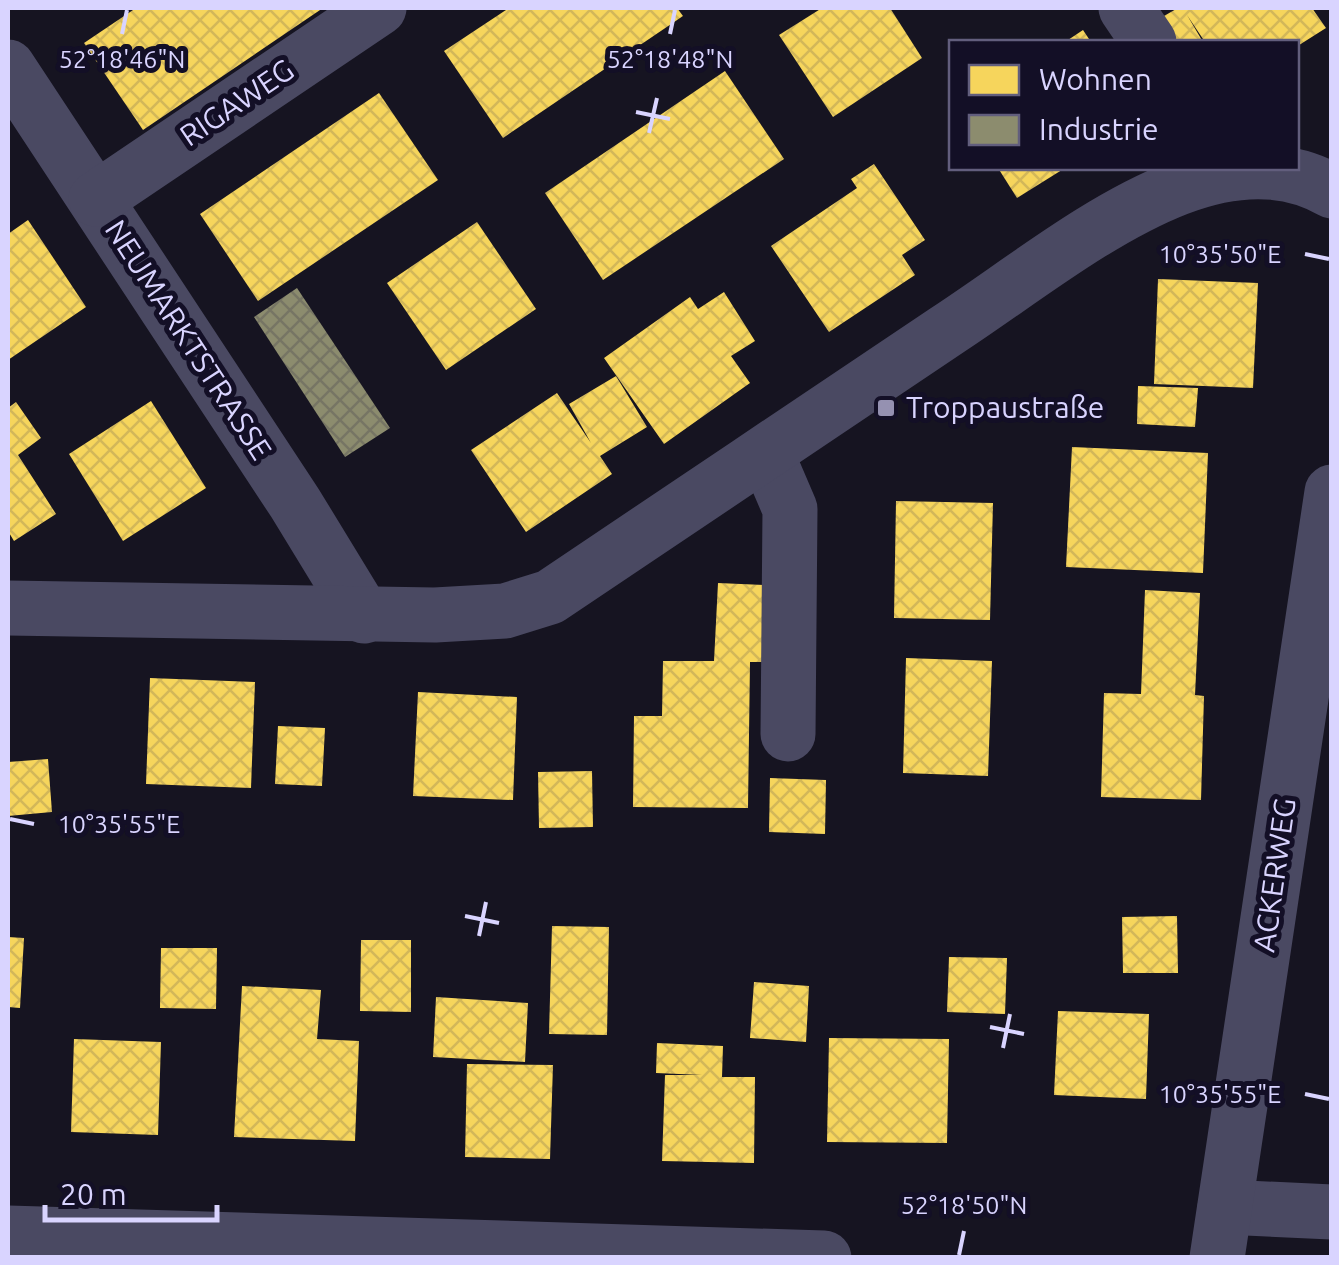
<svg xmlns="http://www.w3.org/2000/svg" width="1339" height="1265" font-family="Ubuntu,sans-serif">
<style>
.homes{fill:url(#homes-cross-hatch)}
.industry{fill:url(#industry-cross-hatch)}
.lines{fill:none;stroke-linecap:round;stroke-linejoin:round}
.minor{stroke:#4a4962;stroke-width:55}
.ticks{fill:none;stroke:#d9d4ff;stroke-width:4}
.poi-dot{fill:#9591b1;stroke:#130f26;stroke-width:4}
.labels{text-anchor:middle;stroke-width:10;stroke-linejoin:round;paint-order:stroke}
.street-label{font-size:30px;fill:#d9d4ff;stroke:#130f26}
.poi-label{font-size:30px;fill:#d9d4ff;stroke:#130f26;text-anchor:start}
.ticks-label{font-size:25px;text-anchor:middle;fill:#d9d4ff;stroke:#130f26;stroke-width:10;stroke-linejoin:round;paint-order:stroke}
</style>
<defs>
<pattern id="homes-cross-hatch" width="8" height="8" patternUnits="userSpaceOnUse" patternTransform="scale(2.5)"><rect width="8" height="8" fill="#f6d55c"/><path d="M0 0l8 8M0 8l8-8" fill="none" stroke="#d2b759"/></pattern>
<pattern id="industry-cross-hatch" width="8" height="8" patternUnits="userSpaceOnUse" patternTransform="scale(2.5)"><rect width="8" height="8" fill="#8c8c6e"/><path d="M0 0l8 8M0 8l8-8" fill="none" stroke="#767564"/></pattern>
</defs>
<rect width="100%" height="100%" fill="#161421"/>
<g class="homes">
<path d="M136,8H323L143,130L84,43Z"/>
<path d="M509,8H677L683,16L503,138L444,51Z"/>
<path d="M822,8H890L922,58L833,117L779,35Z"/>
<path d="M1178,8H1312L1326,28L1296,47V42H1205L1187,15L1203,42H1168L1155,21Z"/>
<path d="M1083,30L1091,42H1065Z"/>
<path d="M725,71L784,159L603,280L545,193Z"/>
<path d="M379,93L438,180L258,301L200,214Z"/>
<path d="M874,164L925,240L902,255L915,275L829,332L771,246L857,188L851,179Z"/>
<path d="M998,168H1065L1017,198Z"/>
<path d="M28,220L86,307L8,360V234Z"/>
<path d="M477,222L536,309L446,370L387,283Z"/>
<path d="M1158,279L1258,283L1253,388L1154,384Z"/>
<path d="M724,292L755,341L731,356L750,383L664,444L604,358L690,297L698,309Z"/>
<path d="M616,376L647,427L600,456L612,474L526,532L471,450L557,393L591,443L569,404Z"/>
<path d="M1138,386L1198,388L1195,427L1137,424Z"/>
<path d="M151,401L206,488L123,541L69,454Z"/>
<path d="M16,402L41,438L18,455L56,514L14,541L8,531V408Z"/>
<path d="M1072,447L1208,453L1203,573L1066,567Z"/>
<path d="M896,501L993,503L990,620L894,618Z"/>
<path d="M718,583L765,585L762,662H750L748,808L633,807L634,716H662L663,661H714Z"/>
<path d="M1145,590L1200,593L1195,695L1204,696L1201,800L1101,797L1104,693L1141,694Z"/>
<path d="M906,658L992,661L988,776L903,773Z"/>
<path d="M150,678L255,682L251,788L146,784Z"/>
<path d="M418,692L517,697L513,800L413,796Z"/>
<path d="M278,726L325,728L322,786L275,784Z"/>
<path d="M48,759L52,812L8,816V762Z"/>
<path d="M592,771L593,827L539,828L538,772Z"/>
<path d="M770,778L826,780L825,834L769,832Z"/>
<path d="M1177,916L1178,973H1123L1122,917Z"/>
<path d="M552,926L609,927L607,1035L549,1034Z"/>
<path d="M8,937L24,938L20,1008L8,1007Z"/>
<path d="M361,940H411V1012L360,1011Z"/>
<path d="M161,948H217L216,1009L160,1008Z"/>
<path d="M949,957L1007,958L1005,1014L947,1012Z"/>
<path d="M754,982L809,986L806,1042L750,1038Z"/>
<path d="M242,986L321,990L317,1039L359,1041L355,1141L234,1137Z"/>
<path d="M436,997L528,1003L525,1062L433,1057Z"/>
<path d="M1058,1011L1149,1014L1146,1099L1054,1095Z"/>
<path d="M829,1038L949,1039L947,1143L827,1142Z"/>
<path d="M74,1039L161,1042L158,1135L71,1132Z"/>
<path d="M657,1043L723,1046L722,1077H755L754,1163L662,1161L665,1075H702L656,1073Z"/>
<path d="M467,1064L553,1065L550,1159L465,1157Z"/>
</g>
<path class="industry" d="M297,288L390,428L345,457L254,317Z"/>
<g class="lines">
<g class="minor">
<path d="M1126,8L1149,42"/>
<path d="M8,67L295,503L364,616"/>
<path d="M96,199L379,8"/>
<path d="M766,453L790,509L788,734"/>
<path d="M8,608L435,615L505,611L550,597C682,508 814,420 946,331C1018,284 1098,219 1178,188C1228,169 1284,163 1332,191"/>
<path d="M1225,1207L1332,1212"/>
<path d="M8,1233L824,1258"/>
<path d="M1217,1258L1332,492"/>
</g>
</g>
<path class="ticks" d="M122,34L127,10M670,34L675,10M636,112L670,119M649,133L657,98M1305,254L1329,259M10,819L34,824M465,916L499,923M479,936L486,902M990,1027L1024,1034M1003,1048L1010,1014M1305,1094L1329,1099M959,1255L964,1231"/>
<rect class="poi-dot" x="876" y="398" width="20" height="20" rx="5"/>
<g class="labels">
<g class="street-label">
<text transform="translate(237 103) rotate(-34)" y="10">RIGAWEG</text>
<text transform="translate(188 340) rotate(57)" y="10">NEUMARKTSTRASSE</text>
<text transform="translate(1275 875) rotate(-82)" y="10">ACKERWEG</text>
</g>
<g class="poi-label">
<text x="906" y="418">Troppaustraße</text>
</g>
</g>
<g class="ticks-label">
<text x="122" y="68">52°18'46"N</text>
<text x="670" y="68">52°18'48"N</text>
<text x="1220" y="263">10°35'50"E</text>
<text x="119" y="833">10°35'55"E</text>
<text x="1220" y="1103">10°35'55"E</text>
<text x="964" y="1214">52°18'50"N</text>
</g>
<rect width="1339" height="1265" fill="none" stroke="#d9d4ff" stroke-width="20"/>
<rect x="949" y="40" width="350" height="130" fill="#130f26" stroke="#625e7d" stroke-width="2.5"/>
<rect x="969" y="65" width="50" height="30" fill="#f6d55c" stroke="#625e7d" stroke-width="2.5"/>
<text x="1039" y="90" font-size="30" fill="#d9d4ff">Wohnen</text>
<rect x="969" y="115" width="50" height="30" fill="#8c8c6e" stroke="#625e7d" stroke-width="2.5"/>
<text x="1039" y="140" font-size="30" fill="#d9d4ff">Industrie</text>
<path d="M45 1205v15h172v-15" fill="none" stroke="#d9d4ff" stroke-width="5"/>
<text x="60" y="1205" font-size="30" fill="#d9d4ff" stroke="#130f26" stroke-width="8" paint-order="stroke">20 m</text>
</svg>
